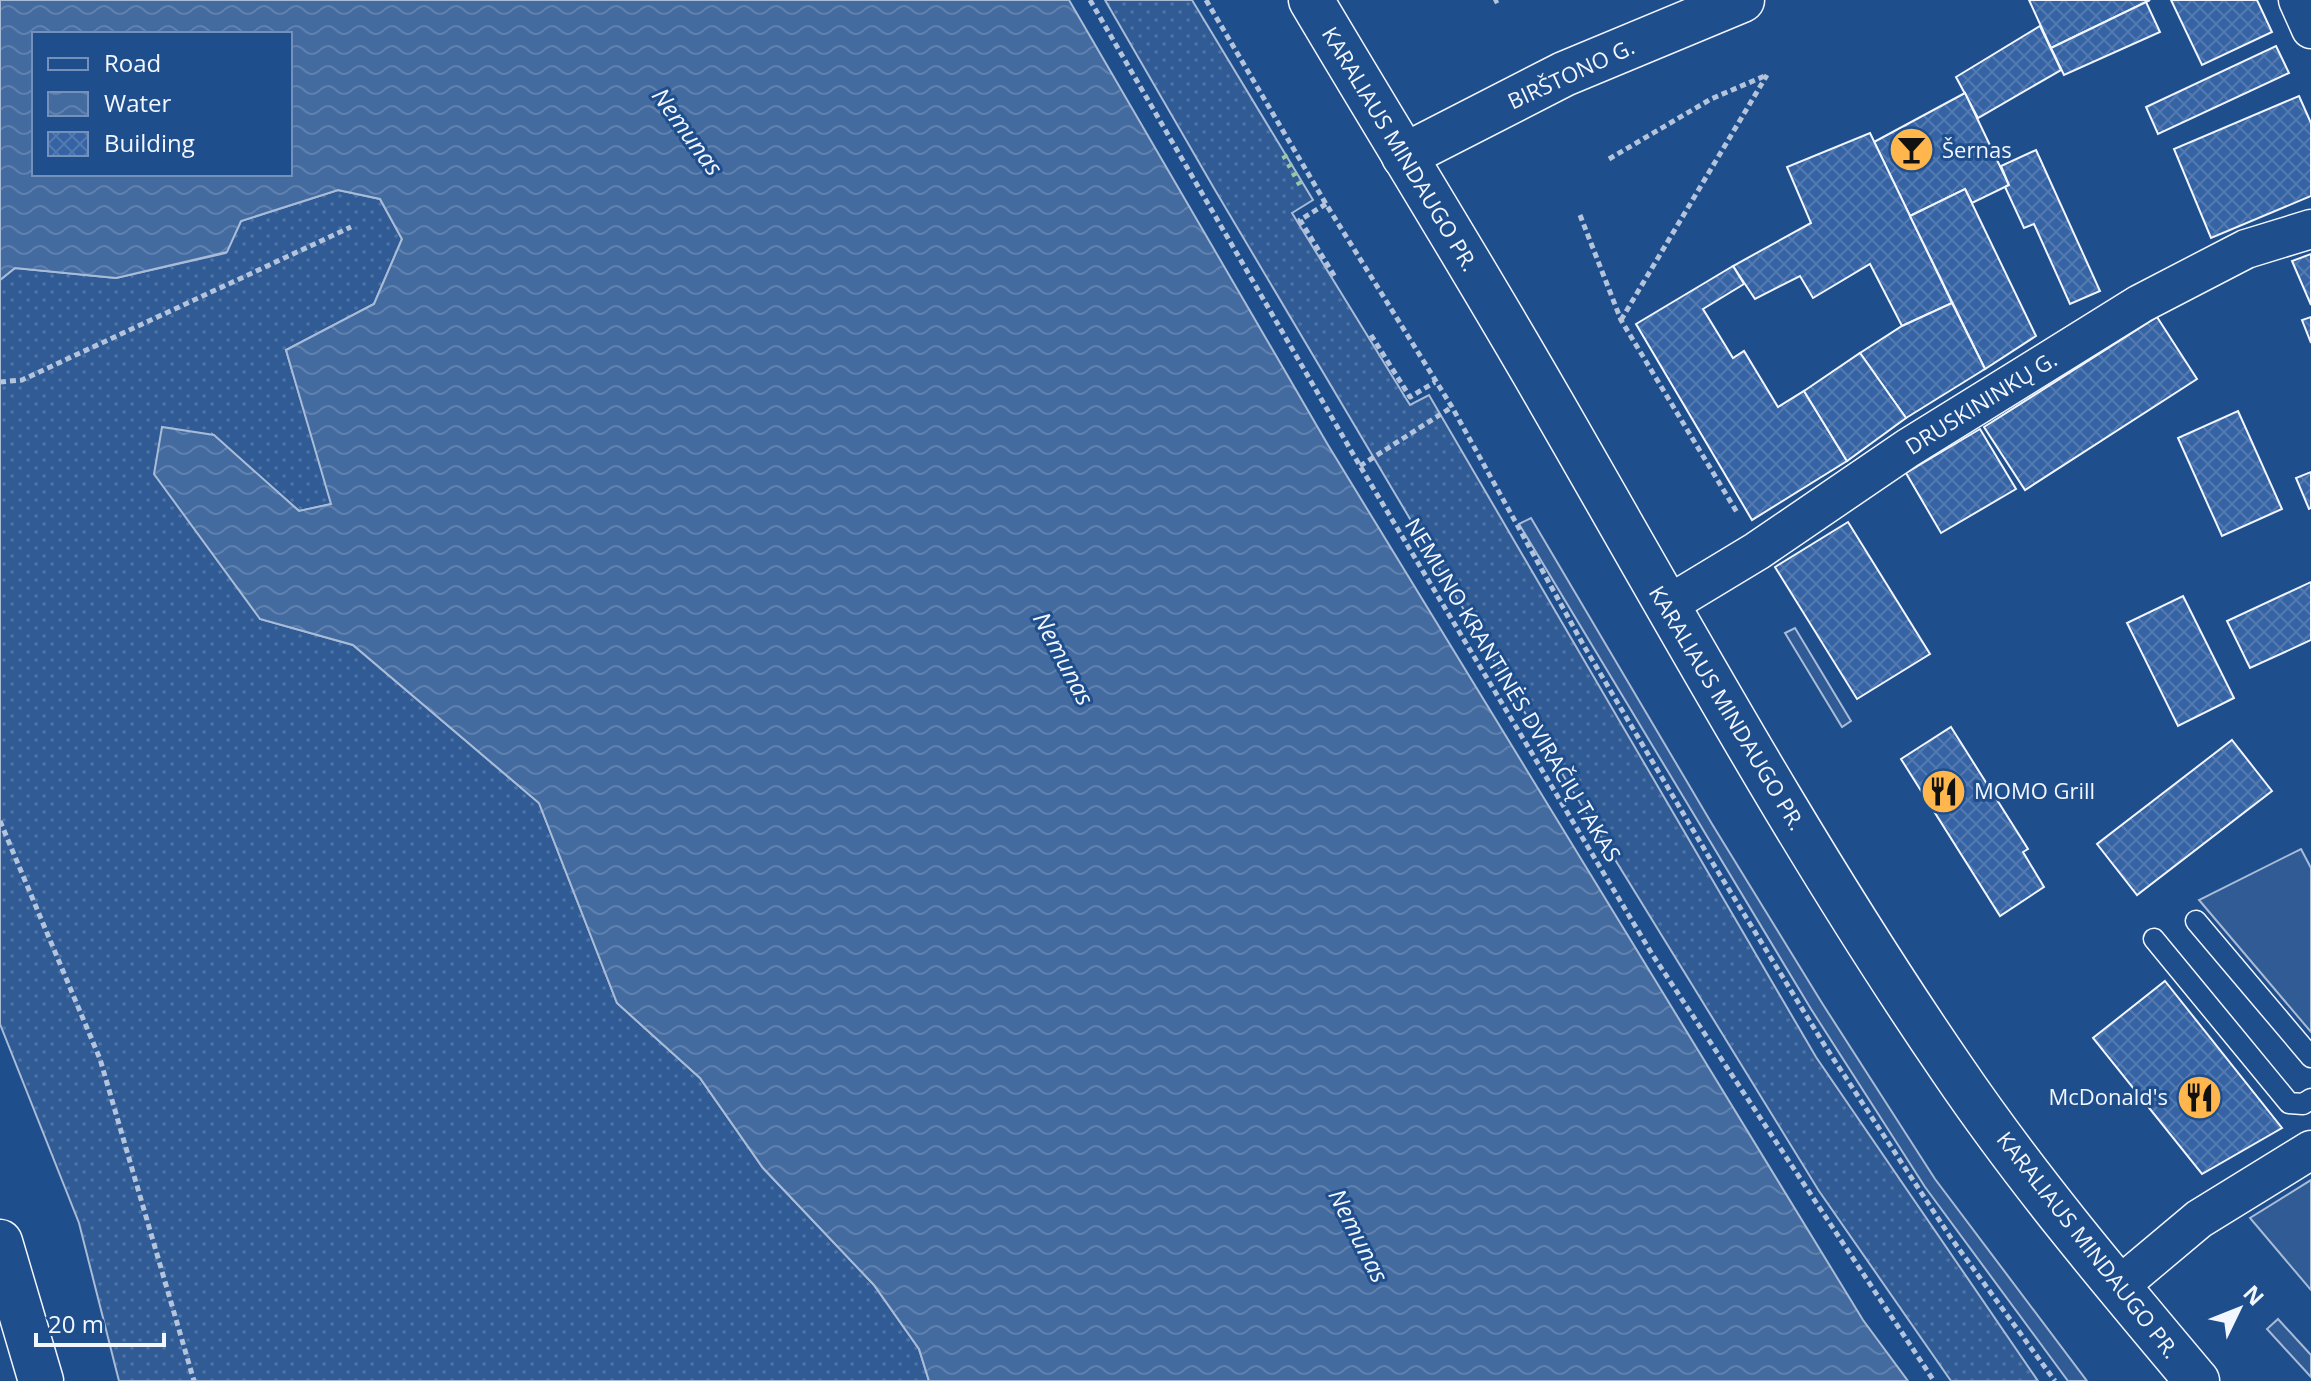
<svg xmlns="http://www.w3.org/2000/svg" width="2311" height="1381" font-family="'Open Sans',sans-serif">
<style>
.grass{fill:url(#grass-dots);stroke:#a8bbd7;stroke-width:2}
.built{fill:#305b95;stroke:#a8bbd7;stroke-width:2}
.water{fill:url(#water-waves);stroke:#a8bbd7;stroke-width:2;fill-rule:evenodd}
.building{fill:url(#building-cross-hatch);stroke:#f2f6ff;stroke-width:2}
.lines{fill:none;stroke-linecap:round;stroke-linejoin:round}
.service-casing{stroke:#f2f6ff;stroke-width:23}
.minor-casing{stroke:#f2f6ff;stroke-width:41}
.primary-casing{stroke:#f2f6ff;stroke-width:47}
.path{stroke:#b3c4dc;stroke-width:5;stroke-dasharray:6 4;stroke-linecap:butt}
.service{stroke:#1f4e8c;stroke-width:20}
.minor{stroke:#1f4e8c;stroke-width:38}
.primary{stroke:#1f4e8c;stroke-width:44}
.hedge{stroke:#97c8a6;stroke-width:6;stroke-dasharray:4 6;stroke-linecap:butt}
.labels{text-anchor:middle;stroke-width:6;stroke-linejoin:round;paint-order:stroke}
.street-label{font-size:22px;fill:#f2f6ff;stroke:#1f4e8c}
.poi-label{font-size:22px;fill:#f2f6ff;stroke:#1f4e8c;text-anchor:start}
.water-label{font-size:24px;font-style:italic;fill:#f2f6ff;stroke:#1f4e8c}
</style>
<defs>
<pattern id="grass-dots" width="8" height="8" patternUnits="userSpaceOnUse" patternTransform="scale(2)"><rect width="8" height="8" fill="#305b95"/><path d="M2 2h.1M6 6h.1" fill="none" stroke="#4e73a5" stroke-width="1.8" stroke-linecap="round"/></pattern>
<pattern id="water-waves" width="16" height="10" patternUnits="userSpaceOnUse" patternTransform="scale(2)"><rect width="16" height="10" fill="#446ba0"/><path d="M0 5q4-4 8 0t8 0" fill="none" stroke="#5f81ae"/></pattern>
<pattern id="building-cross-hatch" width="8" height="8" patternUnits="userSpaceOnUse" patternTransform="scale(2)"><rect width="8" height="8" fill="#3563a3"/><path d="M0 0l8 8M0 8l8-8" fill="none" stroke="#537ab1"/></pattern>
</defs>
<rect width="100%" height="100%" fill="#1f4e8c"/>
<g class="grass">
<path d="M1105,0H1192L1313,200L1292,213L1410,405L1429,395L1816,1057L2038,1381H1951L1819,1191L1531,723L1215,190Z"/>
<path d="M338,190L380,199L402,239L374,304L286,350L332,504L299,511L213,435L260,619L353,645L539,803L617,1003L700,1078L763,1168L874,1285L919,1349L929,1381H119L79,1223L0,1024V280L15,268L116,278L226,253L241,221Z"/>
</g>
<g class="built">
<path d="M1531,518L1712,824L1822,1003L1935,1179L2087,1381H2068L1925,1187L1811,1009L1519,524Z"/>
<path d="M1795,628L1851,721L1842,727L1785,633Z"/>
<path d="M2301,849L2311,868V1032L2199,900Z"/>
<path d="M2311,1180V1290L2250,1218Z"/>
<path d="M2278,1319L2311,1355V1377L2267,1329Z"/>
</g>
<path class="water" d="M0,0H1069L1328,445L1863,1320L1908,1381H929L919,1349L874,1285L763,1168L700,1078L617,1003L539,803L353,645L260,619L154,474L162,427L214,435L299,511L331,504L286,350L374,304L402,239L380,199L338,190L241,221L227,252L116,278L15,268L0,280ZM34,34H290V174H34Z"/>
<g class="building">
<path d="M2029,0H2150L2051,48Z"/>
<path d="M2171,0H2257L2272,32L2202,65Z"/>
<path d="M2146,2L2160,32L2064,75L2051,48Z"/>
<path d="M2040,26L2061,70L1978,118L1956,77Z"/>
<path d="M2276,46L2289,73L2158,134L2146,107Z"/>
<path d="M1965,93L2009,185L1972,203L1965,189L1910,216L1874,142Z"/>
<path d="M2299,96L2311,123V196L2211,238L2174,149Z"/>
<path d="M1870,133L1952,303L1902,326L1870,264L1813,298L1800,276L1755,299L1733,266L1811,223L1787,167Z"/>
<path d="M2036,150L2100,291L2070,304L2034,224L2024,228L2005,187L2009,185L2001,166Z"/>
<path d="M1965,189L2036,336L1985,369L1910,216Z"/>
<path d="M2311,254V305L2292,261Z"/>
<path d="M1733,266L1744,284L1703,309L1733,358L1744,351L1778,407L1804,391L1847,461L1752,520L1636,324Z"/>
<path d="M1952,303L1985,369L1906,418L1860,353L1902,326Z"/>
<path d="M2157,317L2197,379L2025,490L1984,427Z"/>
<path d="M2311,317V343L2302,320Z"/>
<path d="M1860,353L1906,418L1847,461L1804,391Z"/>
<path d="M2238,411L2282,509L2222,536L2178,438Z"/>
<path d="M1980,429L2016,489L1941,533L1906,473Z"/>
<path d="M2311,472V508L2309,509L2296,478Z"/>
<path d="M1848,522L1930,654L1857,699L1775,567Z"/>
<path d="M2311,582V640L2250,668L2227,621Z"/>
<path d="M2183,596L2234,698L2178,726L2127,623Z"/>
<path d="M1951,727L2028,849L2023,852L2044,887L2000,916L1901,759Z"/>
<path d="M2232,740L2272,791L2137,895L2097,844Z"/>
<path d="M2165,981L2282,1128L2202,1174L2093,1038Z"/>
</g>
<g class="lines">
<defs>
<g id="service">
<path d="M2196,921L2311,1057"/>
<path d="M2154,939L2289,1103L2303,1104L2311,1099"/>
</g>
<g id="minor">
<path d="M2298,0L2311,29"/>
<path d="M1666,606L1757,551L1908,448L2140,304L2246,249L2311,229"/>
<path d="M2118,1287L2199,1219L2311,1150"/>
</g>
<g id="primary">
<path d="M1311,0C1391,135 1474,268 1552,404C1681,628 1806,856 1952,1069C2026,1178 2112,1280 2197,1381"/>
<path d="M1404,156L1564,74L1742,0"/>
<path d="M0,1242L41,1381"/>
</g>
</defs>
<use href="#service" class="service-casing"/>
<use href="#minor" class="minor-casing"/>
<use href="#primary" class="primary-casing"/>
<g class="path">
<path d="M1090,0L1360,466L1652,954L1934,1381"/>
<path d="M1206,0L1326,204L1452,407L1584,646L1709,857L1825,1046L1951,1238L2055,1381"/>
<path d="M1494,2L1498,0"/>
<path d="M1609,159L1711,99L1767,75"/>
<path d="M1326,204L1300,220L1335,277"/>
<path d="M1580,215L1621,320L1738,514"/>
<path d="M1621,320L1767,75"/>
<path d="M1371,335L1410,397L1435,382"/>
<path d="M0,382L22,380L351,227"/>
<path d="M1360,466L1452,407"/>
<path d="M0,821L100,1059L194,1381"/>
</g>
<use href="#service" class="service"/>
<use href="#minor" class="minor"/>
<use href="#primary" class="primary"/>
<path class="hedge" d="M1284,155L1303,190"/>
</g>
<defs>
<symbol id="bar-disc" viewBox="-11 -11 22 22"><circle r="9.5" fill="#ffb74d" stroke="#1f4e8c"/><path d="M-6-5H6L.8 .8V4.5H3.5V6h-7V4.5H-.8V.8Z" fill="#111"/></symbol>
<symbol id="restaurant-disc" viewBox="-11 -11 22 22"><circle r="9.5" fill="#ffb74d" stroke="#1f4e8c"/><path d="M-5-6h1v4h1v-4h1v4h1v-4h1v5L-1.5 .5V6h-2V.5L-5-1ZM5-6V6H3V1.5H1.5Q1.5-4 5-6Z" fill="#111"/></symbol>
</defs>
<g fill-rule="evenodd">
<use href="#bar-disc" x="1886" y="124" width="51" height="51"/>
<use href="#restaurant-disc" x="1918" y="766" width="51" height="51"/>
<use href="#restaurant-disc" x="2174" y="1072" width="51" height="51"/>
</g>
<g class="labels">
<g class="street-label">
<text transform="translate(1571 74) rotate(-25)" y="8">BIRŠTONO G.</text>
<text transform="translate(1400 149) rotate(59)" y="8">KARALIAUS MINDAUGO PR.</text>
<text transform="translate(1981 403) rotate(-32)" y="8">DRUSKININKŲ G.</text>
<text transform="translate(1513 690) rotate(59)" y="8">NEMUNO KRANTINĖS DVIRAČIŲ TAKAS</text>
<text transform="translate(1727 708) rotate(59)" y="8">KARALIAUS MINDAUGO PR.</text>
<text transform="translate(2088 1245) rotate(52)" y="8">KARALIAUS MINDAUGO PR.</text>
</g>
<g class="poi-label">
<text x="1942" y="158">Šernas</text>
<text x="1974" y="799">MOMO Grill</text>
<text x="2168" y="1105" text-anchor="end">McDonald's</text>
</g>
<g class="water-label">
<text transform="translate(687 132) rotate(54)" y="8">Nemunas</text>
<text transform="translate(1063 659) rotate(62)" y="8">Nemunas</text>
<text transform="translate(1358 1236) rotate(63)" y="8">Nemunas</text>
</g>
</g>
<rect x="32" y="32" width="260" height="144" fill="#1f4e8c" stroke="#7391ba" stroke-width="2"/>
<rect x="48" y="58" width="40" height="12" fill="#1f4e8c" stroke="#7391ba" stroke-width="2"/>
<text x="104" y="72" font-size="24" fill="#f2f6ff">Road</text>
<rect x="48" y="92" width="40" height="24" fill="url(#water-waves)" stroke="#7391ba" stroke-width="2"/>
<text x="104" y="112" font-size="24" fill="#f2f6ff">Water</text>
<rect x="48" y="132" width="40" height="24" fill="url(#building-cross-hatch)" stroke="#7391ba" stroke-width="2"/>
<text x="104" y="152" font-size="24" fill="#f2f6ff">Building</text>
<g transform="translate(2239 1309) rotate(47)" stroke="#1f4e8c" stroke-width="6" paint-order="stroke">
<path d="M0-6L14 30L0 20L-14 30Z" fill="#f2f6ff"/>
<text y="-12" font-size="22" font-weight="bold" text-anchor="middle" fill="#f2f6ff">N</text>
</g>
<path d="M36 1333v12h128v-12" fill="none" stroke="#f2f6ff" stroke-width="4"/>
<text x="48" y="1333" font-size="24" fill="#f2f6ff" stroke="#1f4e8c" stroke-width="6" paint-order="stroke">20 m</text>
</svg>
